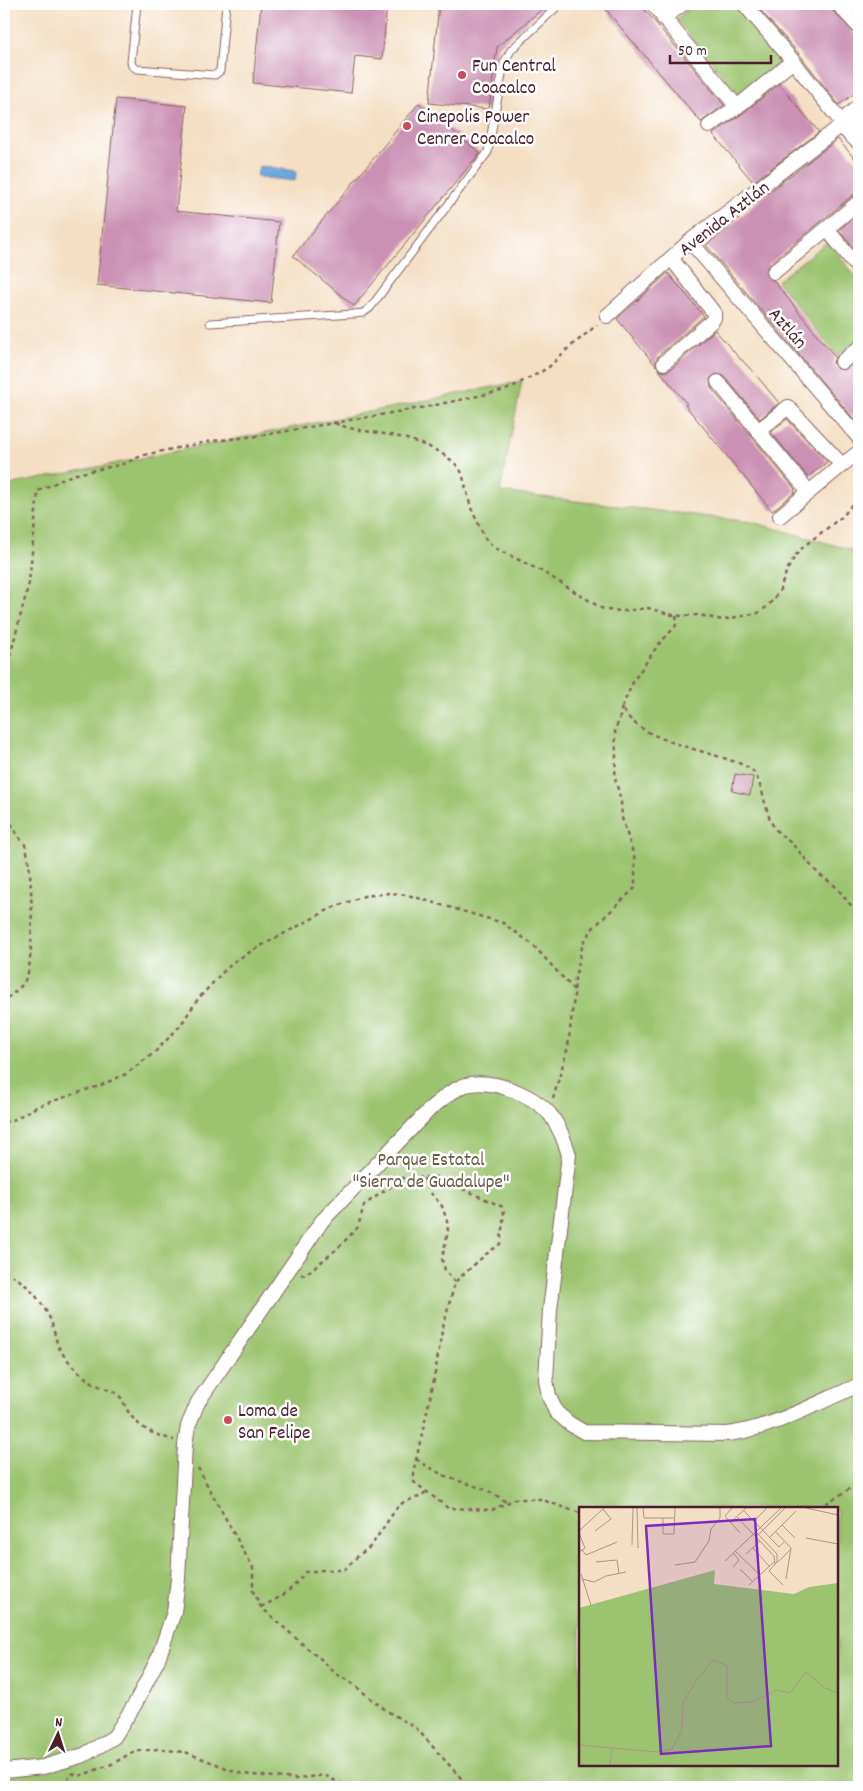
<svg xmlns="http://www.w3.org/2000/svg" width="863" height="1791" font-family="Dekko,sans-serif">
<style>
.green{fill:#9cc470;stroke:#73724e;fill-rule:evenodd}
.water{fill:#67a7da;stroke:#586382}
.building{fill:#cb91b4}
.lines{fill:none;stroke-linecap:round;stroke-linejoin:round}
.lane-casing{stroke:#866261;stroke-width:9}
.street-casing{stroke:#866261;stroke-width:16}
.secondary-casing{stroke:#866261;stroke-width:22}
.path{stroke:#866261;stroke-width:2.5;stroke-dasharray:4 4;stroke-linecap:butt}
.lane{stroke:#fff;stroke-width:7}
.street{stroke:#fff;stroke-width:14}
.secondary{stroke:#fff;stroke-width:20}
.poi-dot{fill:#d1495b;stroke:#fff;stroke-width:2}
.labels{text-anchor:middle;stroke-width:5;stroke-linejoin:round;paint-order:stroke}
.poi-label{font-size:19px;fill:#4a1f2b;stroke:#fff;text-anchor:start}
.street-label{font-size:19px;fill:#4a1f2b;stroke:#fff}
.park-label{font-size:19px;fill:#675943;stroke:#fff}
.inset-road{fill:none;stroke:#b09287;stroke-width:1}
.view{fill:#7b2cbf;fill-opacity:0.15;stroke:#7b2cbf;stroke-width:2.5}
.inset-edge{fill:none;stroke:#4a1f2b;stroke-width:2.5}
</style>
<rect width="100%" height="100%" fill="#fff"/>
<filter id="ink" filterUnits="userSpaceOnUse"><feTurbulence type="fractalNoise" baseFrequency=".02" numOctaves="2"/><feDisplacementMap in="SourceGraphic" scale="10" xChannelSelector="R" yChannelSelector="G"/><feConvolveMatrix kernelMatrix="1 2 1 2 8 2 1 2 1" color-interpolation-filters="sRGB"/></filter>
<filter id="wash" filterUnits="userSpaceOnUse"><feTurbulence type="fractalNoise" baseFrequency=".0096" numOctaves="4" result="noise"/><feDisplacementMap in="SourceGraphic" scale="20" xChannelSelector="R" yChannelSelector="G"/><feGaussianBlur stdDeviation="1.12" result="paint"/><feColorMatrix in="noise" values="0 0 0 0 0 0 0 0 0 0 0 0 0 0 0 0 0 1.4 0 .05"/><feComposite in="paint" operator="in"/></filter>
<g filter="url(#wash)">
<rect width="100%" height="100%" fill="#f4dfc4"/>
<g class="green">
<path d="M696,4H734L785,61L739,95L676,19Z"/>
<path d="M828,241L859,281V339L837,356L777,281Z"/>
<path d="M522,381L500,492L752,522L859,552V1787H4V486ZM580,1508H837V1765H580Z"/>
</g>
<path class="water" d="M259,166L296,171L295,181L257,177Z"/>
<g id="blocks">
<g class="building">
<path d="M261,4H387L382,59L355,56L351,93L253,83Z"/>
<path d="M439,4H548L497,47L489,109L429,103Z"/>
<path d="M614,4H640L724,105L701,122L606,10Z"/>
<path d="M755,4H829L832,10L859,38V90L839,105L800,55Z"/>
<path d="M779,84L819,132L753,182L713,134L742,114Z"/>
<path d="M116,99L187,106L176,211L279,222L271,303L97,285Z"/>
<path d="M419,103L480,153L354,306L293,256Z"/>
<path d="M838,139L859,164V193L853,195L768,265L765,273L768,278L774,281L835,357L833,363L836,368L844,370L859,359V425L706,245L729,227L764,196Z"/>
<path d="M859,213V255L839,230Z"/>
<path d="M668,273L704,316L658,356L656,361V366L617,319Z"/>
<path d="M715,330L741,360H742L756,375L779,403L760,419L724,376L716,374L710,379L711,388L795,489L794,490L795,492L772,511L685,405L687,404L659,370L665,372L670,370Z"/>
<path d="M787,419L827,462L808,477L771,432Z"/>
<path d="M735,774L753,777L750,795L732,791Z"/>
</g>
</g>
</g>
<g filter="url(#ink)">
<use href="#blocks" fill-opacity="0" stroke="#866261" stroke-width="1"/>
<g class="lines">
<defs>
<g id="lane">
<path d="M137,4L131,62L132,66L137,69L215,75L220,71L226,4"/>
<path d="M210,323L354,314L363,313L370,308L488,152L504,63L511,50L560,4"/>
</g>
<g id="street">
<path d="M653,4L737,107"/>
<path d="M838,4L859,27"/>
<path d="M663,18L683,4"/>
<path d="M709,126L737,107L793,61"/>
<path d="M827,229L859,269"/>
<path d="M690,241L859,438"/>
<path d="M774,272L859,202"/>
<path d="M607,316L690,241L843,124L793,61L744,4"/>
<path d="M842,362L859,348"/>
<path d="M664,363L712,321L714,318V313L671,258"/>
<path d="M718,382L809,492"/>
<path d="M758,431L788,407L842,465"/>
<path d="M780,516L842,465L859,452"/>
<path d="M4,1771L43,1767L84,1755L114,1737L135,1704L158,1659L174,1612L178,1579L185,1445L188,1426L198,1402L322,1221L431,1108C441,1100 453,1089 466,1085C492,1078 536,1095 552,1117C560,1129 565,1141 569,1155L550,1310L546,1380L549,1396L556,1412L570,1424L584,1432L726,1434C769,1430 819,1402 859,1385"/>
</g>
<path id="secondary" d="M859,110L843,124L859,139"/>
</defs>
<use href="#lane" class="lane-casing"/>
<use href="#street" class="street-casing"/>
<use href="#secondary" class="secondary-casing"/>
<g class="path">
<path d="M335,423C350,430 368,431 384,434C407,437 451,451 462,473L471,508L486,540L495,548L543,572L601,608L606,610L624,611L648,608L676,616L699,615L722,620L758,613L768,606L779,592L787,570L796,555L804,546L843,516L859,496"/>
<path d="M676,616L677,622L675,627L658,645L634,680L622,707C638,744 716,750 749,768C763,776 764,813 774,827C779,835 787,839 793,845C801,853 808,863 816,871C821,877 828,880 834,885C843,894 849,905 859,913"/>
<path d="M4,679L29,583L38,491L72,475L123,464L144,455L177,448L212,441L258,436L426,407L506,390L548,368L565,351L597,325"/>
<path d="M4,809C8,818 13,827 18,836C20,839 24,842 25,845C33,863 34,957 27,976C23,987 13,994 4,1000"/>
<path d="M553,1099L568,1047L574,997L575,978L583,943L593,928L635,888V859L622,818L621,801L615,778L616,755L615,729L619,721L622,707"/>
<path d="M4,1122L11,1121L38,1106L99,1086L126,1074L155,1052L180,1026L198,999L222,973L235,961L255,949L332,908L364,896L390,893L408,895L503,923L532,944L575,991"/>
<path d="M424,1178L428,1190L442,1206L447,1221L448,1231L442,1259L445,1270L455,1282"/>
<path d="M4,1272C23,1277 46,1305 52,1324C55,1334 56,1344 62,1353C73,1367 83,1378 99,1386C105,1389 111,1390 117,1394C123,1398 125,1407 129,1413C141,1430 155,1435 174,1440"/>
<path d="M301,1274L305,1275L337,1249L358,1227L364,1205L403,1178L436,1177L503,1207L504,1215L500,1244L485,1255L455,1282L442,1331L433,1385L414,1469V1482L448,1508L492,1510L515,1499H540L580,1513"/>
<path d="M416,1459C427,1466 436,1472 448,1477C471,1486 485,1486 506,1502"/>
<path d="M198,1468L253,1568V1591L261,1607L308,1649L322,1660L335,1673L350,1682L387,1711L416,1728L469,1787"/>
<path d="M819,1508L859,1483"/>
<path d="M261,1607C281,1597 292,1591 305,1572L323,1570H344L358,1556L371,1546L398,1506L404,1502L419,1497L426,1492"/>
<path d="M72,1773L79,1776L85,1774L112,1764L133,1752L157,1749L185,1752L242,1774L295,1779L324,1775L348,1787"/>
<path d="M63,1787L72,1773"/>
</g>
<use href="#lane" class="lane"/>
<use href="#street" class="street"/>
<use href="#secondary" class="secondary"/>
</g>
</g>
<g class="poi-dot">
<circle cx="462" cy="75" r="5"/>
<circle cx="407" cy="126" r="5"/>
<circle cx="228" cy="1420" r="5"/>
</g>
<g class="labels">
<g class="poi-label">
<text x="472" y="71">Fun Central<tspan x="472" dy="22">Coacalco</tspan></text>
<text x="417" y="122">Cinepolis Power<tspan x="417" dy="22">Cenrer Coacalco</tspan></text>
<text x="238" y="1416">Loma de<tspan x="238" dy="22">San Felipe</tspan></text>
</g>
<g class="street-label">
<text transform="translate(723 217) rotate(-38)" y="7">Avenida Aztlán</text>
<text transform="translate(789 327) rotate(49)" y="7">Aztlán</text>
</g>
<g class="park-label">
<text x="431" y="1165">Parque Estatal<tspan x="431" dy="22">"Sierra de Guadalupe"</tspan></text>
</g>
</g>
<g transform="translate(579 1507)">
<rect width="259" height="259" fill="#f4dfc4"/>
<path d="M136,63L135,77L215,87L230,80L259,76V258H0V101Z" fill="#9cc470"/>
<path class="inset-road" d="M58,1L59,41M64,1L65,11H95M153,1L146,9L161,26M227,1L259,8M164,3L200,40L205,35M158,10L195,49L196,57M84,11V27H95L96,1M175,14L188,1M151,16L167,1M203,18L216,31M0,24L25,1M16,24L32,12L24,2M196,24L212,41M177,25L198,47V55L190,64L204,78M0,26L6,41L0,45M180,27L206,1M191,30L217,4M227,31L259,37M53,38L54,1M174,41L190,59M3,43L7,48L38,35M156,44L181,68M154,46L160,53L154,60M167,47L181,34M146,54L202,1M17,55L38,53L40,66M199,55L212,42M96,58L116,55L130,34L132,22L141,11V1M161,62L174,75M2,67L12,98M3,72L15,75L27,69L47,65M207,72L212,41M170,78L195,55M0,238L78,245L93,242L103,223L104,196L118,172L135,153L148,159V190L154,196L174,195L198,183L211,186L227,165L246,181L259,186M31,258L33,241"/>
<path class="view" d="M176,12L192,239L82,247L67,19Z"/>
<rect width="259" height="259" class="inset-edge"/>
</g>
<rect width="863" height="1791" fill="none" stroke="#fff" stroke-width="20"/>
<g transform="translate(58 1734) rotate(4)" stroke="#ffffff" stroke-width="4" paint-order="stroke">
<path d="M0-4L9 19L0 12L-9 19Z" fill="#4a1f2b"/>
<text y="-8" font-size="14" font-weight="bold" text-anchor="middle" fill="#4a1f2b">N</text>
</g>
<path d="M670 55v8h101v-8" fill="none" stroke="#4a1f2b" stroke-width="2.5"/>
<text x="678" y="55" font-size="15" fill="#4a1f2b" stroke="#ffffff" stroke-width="4" paint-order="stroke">50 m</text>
</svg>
